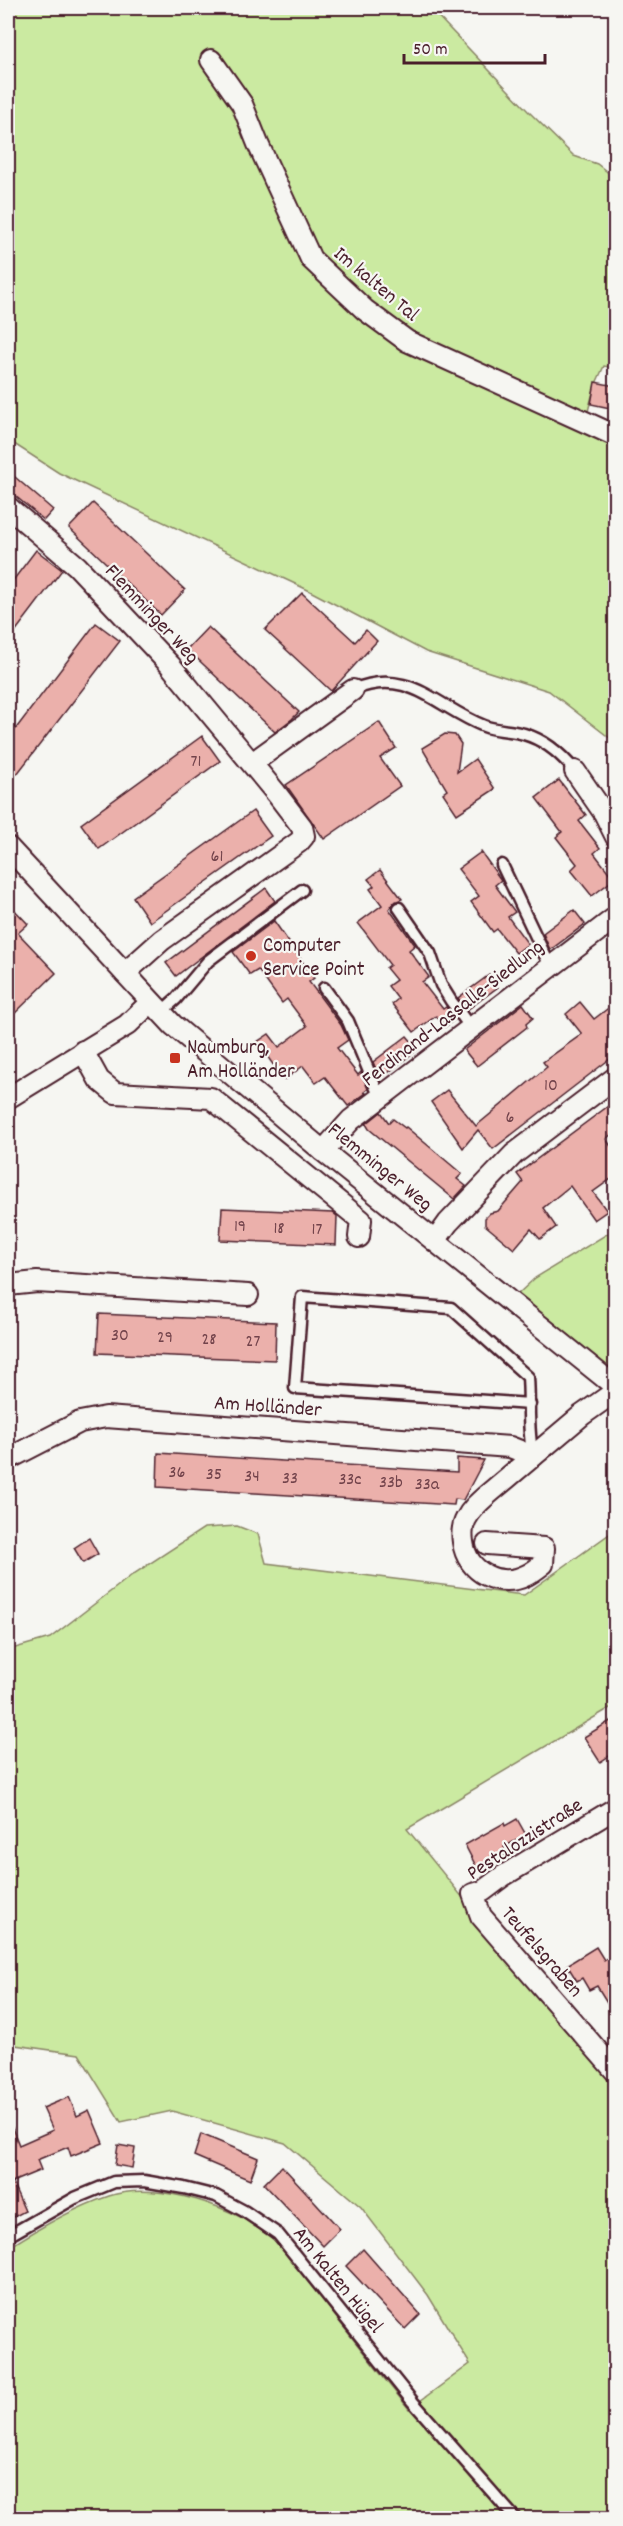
<svg xmlns="http://www.w3.org/2000/svg" width="623" height="2526" font-family="Dekko,sans-serif">
<style>
.green{fill:#cbeaa1;stroke:#8a8466;stroke-width:1.5}
.building{fill:#ebb0ab;stroke:#4a1f2b;stroke-width:1.5}
.lines{fill:none;stroke-linecap:round;stroke-linejoin:round}
.service-casing{stroke:#4a1f2b;stroke-width:15}
.minor-casing{stroke:#4a1f2b;stroke-width:24}
.service{stroke:#f6f6f2;stroke-width:10}
.minor{stroke:#f6f6f2;stroke-width:20}
.poi-dot{fill:#c8321e;stroke:#f6f6f2;stroke-width:2}
.labels{text-anchor:middle;stroke-width:4.5;stroke-linejoin:round;paint-order:stroke}
.number-label{font-size:18px;fill:#72434b}
.street-label{font-size:21px;fill:#4a1f2b;stroke:#f6f6f2}
.poi-label{font-size:21px;fill:#4a1f2b;stroke:#f6f6f2;text-anchor:start}
</style>
<rect width="100%" height="100%" fill="#f6f6f2"/>
<filter id="ink" filterUnits="userSpaceOnUse"><feTurbulence type="fractalNoise" baseFrequency=".0167" numOctaves="2"/><feDisplacementMap in="SourceGraphic" scale="12" xChannelSelector="R" yChannelSelector="G"/><feConvolveMatrix kernelMatrix="1 2 1 2 8 2 1 2 1" color-interpolation-filters="sRGB"/></filter>
<g filter="url(#ink)">
<g class="green">
<path d="M8,8H430L528,111L574,156L597,164L615,178V368L604,366L594,388L585,423L615,434V742L549,691L426,652L308,590L59,473L8,440Z"/>
<path d="M615,1229V1372L518,1294L535,1278Z"/>
<path d="M237,1526L258,1534L266,1563L524,1595L615,1530V1705L407,1829L615,2085V2518H8V2248C39,2228 73,2208 109,2196C156,2180 240,2207 275,2241C291,2256 304,2277 318,2294C348,2333 378,2371 409,2409L470,2364L428,2295L361,2207L285,2143L172,2111L121,2122L79,2054L8,2044V1650L50,1638L132,1575L204,1528Z"/>
</g>
<g class="building">
<path d="M595,382L615,386V409L591,404Z"/>
<path d="M8,471L53,510L44,520L8,490Z"/>
<path d="M93,503L185,590L161,615L69,528Z"/>
<path d="M36,550L62,570L8,641V587Z"/>
<path d="M302,593L355,642L366,630L377,641L331,691L265,630Z"/>
<path d="M96,623L120,641L17,774L8,767V739Z"/>
<path d="M208,627L299,712L292,719L275,732L187,649Z"/>
<path d="M379,722L396,748L380,758L400,786L324,839L286,785Z"/>
<path d="M445,734L455,735L461,744L457,772L475,759L495,789L457,814L443,793L447,790L422,748Z"/>
<path d="M202,736L220,761L99,849L81,824Z"/>
<path d="M559,780L586,815L579,821L600,848L594,853L614,879L592,896L571,870L577,864L556,837L562,832L536,798Z"/>
<path d="M253,811L271,836L150,922L133,897Z"/>
<path d="M481,852L501,880L495,885L515,912L508,917L528,944L516,953L497,929L493,932L471,902L479,896L458,869Z"/>
<path d="M380,870L402,899L394,902L389,909L415,945L409,950L429,977L422,982L443,1009L446,1007L455,1019L445,1027L436,1016L414,1032L392,1004L398,999L388,986L396,980L386,968L390,965L358,923L382,905L370,889L374,886L368,879Z"/>
<path d="M266,888L275,901L176,976L166,963Z"/>
<path d="M8,903L28,924L18,933L56,973L8,1020Z"/>
<path d="M574,910L585,924L550,950L543,933Z"/>
<path d="M274,921L314,978L309,982L341,1025L348,1040L337,1048L358,1075L361,1072L368,1089L364,1092L366,1093L348,1106L325,1077L316,1083L303,1066L284,1080L257,1042L269,1034L279,1047L307,1026L287,999L282,1003L258,970L250,975L233,952Z"/>
<path d="M489,975L498,987L467,1010L458,998Z"/>
<path d="M580,1002L594,1019L615,1003V1055L493,1149L478,1130L463,1148L431,1102L447,1090L476,1126L547,1067L543,1062L582,1034L566,1014Z"/>
<path d="M523,1004L533,1018L526,1024L527,1027L477,1066L464,1050Z"/>
<path d="M407,1036L418,1049L380,1079L373,1062Z"/>
<path d="M615,1101V1131L606,1139L615,1152V1176L593,1192L607,1211L594,1220L570,1186L543,1208L556,1227L540,1239L531,1229L514,1249L485,1225V1218L490,1213L498,1211L523,1182L517,1174Z"/>
<path d="M381,1112L389,1123L393,1119L405,1128L406,1127L462,1174L457,1179L466,1186L454,1199L369,1129L366,1124Z"/>
<path d="M222,1208L333,1213L337,1216L336,1245L220,1240Z"/>
<path d="M99,1314L276,1322L275,1360L97,1353Z"/>
<path d="M158,1453L457,1472V1458L484,1460L463,1500L455,1499L454,1505L157,1487Z"/>
<path d="M89,1538L98,1554L83,1563L74,1548Z"/>
<path d="M615,1718V1752L600,1762L584,1737Z"/>
<path d="M517,1819L526,1835L504,1847L508,1853L478,1870L465,1845L504,1823L505,1826Z"/>
<path d="M596,1947L604,1960L610,1956L615,1964V2015L597,1986L589,1990L582,1978L577,1981L567,1965Z"/>
<path d="M69,2097L77,2116L89,2110L103,2143L71,2156L68,2147L37,2160L41,2170L12,2182L25,2211L8,2220V2118L19,2145L53,2130L43,2108Z"/>
<path d="M201,2134L258,2158L250,2180L194,2156Z"/>
<path d="M118,2145L135,2148L132,2168L115,2165Z"/>
<path d="M282,2166L340,2229L323,2246L264,2184Z"/>
<path d="M363,2249L420,2314L405,2329L346,2266Z"/>
</g>
<g class="lines">
<defs>
<g id="service">
<path d="M353,690C408,666 436,707 484,726C497,731 511,730 524,734C545,740 562,755 575,771"/>
<path d="M502,865L550,966"/>
<path d="M399,908L430,953L441,985L451,1001L471,1028"/>
<path d="M324,988L348,1021L380,1098"/>
<path d="M160,1013L176,999L208,961L302,890"/>
<path d="M530,1404L295,1388L302,1297L451,1308L528,1377C530,1404 527,1430 533,1456"/>
<path d="M8,2236L75,2198L114,2182L144,2181L184,2188L216,2196L244,2211L278,2234L413,2402L515,2518"/>
</g>
<g id="minor">
<path d="M211,60L242,104L258,144L311,259L365,310L407,341L616,436"/>
<path d="M8,507L77,566L170,665L276,793L302,827L304,836L299,842L162,940L125,973"/>
<path d="M252,763L353,690"/>
<path d="M575,771L604,813L616,837"/>
<path d="M8,847L173,1025L323,1151L616,1387"/>
<path d="M83,1051L99,1080L115,1093L211,1098L361,1220L359,1237"/>
<path d="M8,1098L127,1025L151,1002"/>
<path d="M323,1151L351,1120L616,917"/>
<path d="M435,1241L448,1223L514,1154L616,1077"/>
<path d="M8,1285L37,1282L248,1295"/>
<path d="M8,1459L80,1422L106,1417L510,1447L533,1456"/>
<path d="M487,1544L544,1548L543,1564C538,1568 533,1572 527,1575C500,1589 467,1573 463,1542C462,1535 462,1526 466,1519C471,1509 479,1502 487,1495L582,1415L616,1391"/>
<path d="M616,1808L503,1876L483,1891L473,1894L481,1916L616,2072"/>
</g>
</defs>
<use href="#service" class="service-casing"/>
<use href="#minor" class="minor-casing"/>
<use href="#service" class="service"/>
<use href="#minor" class="minor"/>
</g>
</g>
<g class="poi-dot">
<circle cx="251" cy="956" r="6"/>
<rect x="169" y="1052" width="12" height="12" rx="3"/>
</g>
<g class="labels">
<g class="number-label">
<text x="196" y="766">71</text>
<text x="217" y="861">61</text>
<text x="551" y="1090">10</text>
<text x="510" y="1122">6</text>
<text x="240" y="1231">19</text>
<text x="279" y="1233">18</text>
<text x="317" y="1234">17</text>
<text x="120" y="1340">30</text>
<text x="165" y="1342">29</text>
<text x="209" y="1344">28</text>
<text x="253" y="1346">27</text>
<text x="177" y="1477">36</text>
<text x="214" y="1479">35</text>
<text x="252" y="1481">34</text>
<text x="290" y="1483">33</text>
<text x="350" y="1484">33c</text>
<text x="391" y="1487">33b</text>
<text x="427" y="1489">33a</text>
</g>
<g class="street-label">
<text transform="translate(377 283) rotate(40)" y="7">Im kalten Tal</text>
<text transform="translate(153 613) rotate(47)" y="7">Flemminger Weg</text>
<text transform="translate(452 1012) rotate(-38)" y="7">Ferdinand-Lassalle-Siedlung</text>
<text transform="translate(381 1166) rotate(39)" y="7">Flemminger Weg</text>
<text transform="translate(268 1405) rotate(4)" y="7">Am Holländer</text>
<text transform="translate(524 1838) rotate(-33)" y="7">Pestalozzistraße</text>
<text transform="translate(543 1951) rotate(49)" y="7">Teufelsgraben</text>
<text transform="translate(339 2279) rotate(51)" y="7">Am Kalten Hügel</text>
</g>
<g class="poi-label">
<text x="263" y="951">Computer<tspan x="263" dy="24">Service Point</tspan></text>
<text x="187" y="1053">Naumburg,<tspan x="187" dy="24">Am Holländer</tspan></text>
</g>
</g>
<rect width="623" height="2526" fill="none" stroke="#f6f6f2" stroke-width="30"/>
<rect x="15" y="15" width="593" height="2496" fill="none" stroke="#4a1f2b" stroke-width="2" filter="url(#ink)"/>
<path d="M404 54v9h141v-9" fill="none" stroke="#4a1f2b" stroke-width="3"/>
<text x="413" y="54" font-size="18" fill="#4a1f2b" stroke="#f6f6f2" stroke-width="4.5" paint-order="stroke">50 m</text>
</svg>
